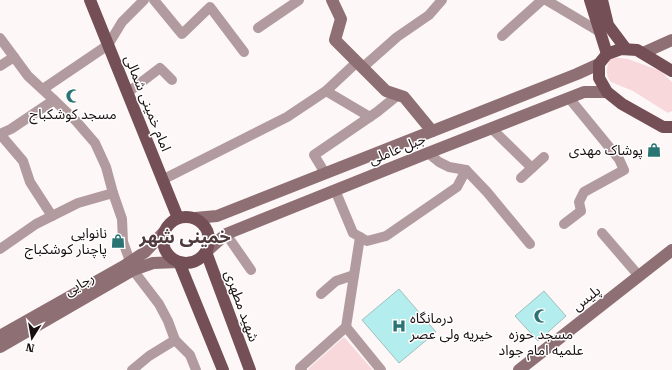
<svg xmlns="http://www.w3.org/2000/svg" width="672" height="370" font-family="'Roboto Serif','Noto Sans Arabic',serif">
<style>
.green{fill:#f9d8dc}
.building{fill:#b3eded;stroke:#a2bfbf}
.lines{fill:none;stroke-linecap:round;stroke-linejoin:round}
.street{stroke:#b29b9e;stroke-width:10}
.secondary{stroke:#8e6f73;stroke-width:12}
.primary{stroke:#744f55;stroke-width:12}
.labels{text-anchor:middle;stroke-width:3;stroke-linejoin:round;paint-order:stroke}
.street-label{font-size:14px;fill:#190f11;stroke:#fff}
.poi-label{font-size:14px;fill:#190f11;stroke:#fff}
.district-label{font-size:18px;font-weight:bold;fill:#503a3d;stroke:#fff}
</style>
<rect width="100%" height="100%" fill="#fdf7f8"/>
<g class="green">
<path d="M611,57L628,59L661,71L672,82V111L668,113L633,91L611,82C604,74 607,66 611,57Z"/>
<path d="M344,337L373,370H309L308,369Z"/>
</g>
<g class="building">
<path d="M399,289L436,332L399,363L362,320Z"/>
<path d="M544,291L566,316L538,341L515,316Z"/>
</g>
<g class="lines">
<g class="street">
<path d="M154,0L182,34L210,7L244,52"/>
<path d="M546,0L600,32"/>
<path d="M258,28L299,0"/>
<path d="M502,36L542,0"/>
<path d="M0,38L28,76L54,100L76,121L95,143L106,167L113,193L122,219L123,242L130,261"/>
<path d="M0,66L14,57"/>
<path d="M362,68L397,37L429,15L442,0"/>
<path d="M43,89L108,45L122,22L144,0"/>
<path d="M326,91L370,117"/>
<path d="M127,93L160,68L172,80"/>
<path d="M491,128L532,168"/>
<path d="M0,134L23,161L30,182L52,216"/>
<path d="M0,134L11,129L54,100"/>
<path d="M428,153L439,162L449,167L466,170L487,192L530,244"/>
<path d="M325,173L314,155L377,112L398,95"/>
<path d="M521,178L544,157"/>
<path d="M162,180L287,117L326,91L357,62"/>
<path d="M335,190L353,233L367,241L386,236L457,187L466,170"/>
<path d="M564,224L581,211L579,202L584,192L624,170L619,159L569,98"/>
<path d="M602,233L639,276"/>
<path d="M226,234L251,270"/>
<path d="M0,249L36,224L78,203L113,193"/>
<path d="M133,270L159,304L168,321L175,340"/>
<path d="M321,294L336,281L354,275"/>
<path d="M346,327L381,370"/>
<path d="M132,370L149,356L175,340L190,355L196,370"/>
<path d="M302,370L300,368L346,327L360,237"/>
</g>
<g class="secondary">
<path d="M332,0L341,19L335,40L386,91L404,97L432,131"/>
<path d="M643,53L672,40"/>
<path d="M195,218L217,216L577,74L599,64"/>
<path d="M206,252L226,234L428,153L584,92H607"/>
<path d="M0,336L124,266L145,252L164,232"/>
<path d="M0,347L133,270L153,263L179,262"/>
<path d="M519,370L672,250"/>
</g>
<g class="primary">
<path d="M90,0L178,218"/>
<path d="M590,0L607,54"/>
<path d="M602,0L608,25L626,49"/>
<path d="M672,71L637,50L621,49L607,54L599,64V78L607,92L622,104L663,127H672"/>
<circle cx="186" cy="240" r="23"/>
<path d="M206,252L250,370"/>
<path d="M179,262L223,370"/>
</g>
</g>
<defs>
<symbol id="mosque-bare" viewBox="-9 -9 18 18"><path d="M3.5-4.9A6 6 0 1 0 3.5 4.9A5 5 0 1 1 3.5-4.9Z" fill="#2a7474" stroke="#fff" stroke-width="2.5" paint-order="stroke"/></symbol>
<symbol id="shop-bare" viewBox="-9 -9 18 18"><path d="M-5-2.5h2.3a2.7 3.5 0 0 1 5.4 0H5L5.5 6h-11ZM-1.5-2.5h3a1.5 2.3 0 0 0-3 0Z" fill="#2a7474" stroke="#fff" stroke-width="2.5" paint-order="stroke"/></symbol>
<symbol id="hospital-bare" viewBox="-9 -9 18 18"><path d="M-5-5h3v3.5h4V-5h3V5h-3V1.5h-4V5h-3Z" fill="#2a7474" stroke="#fff" stroke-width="2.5" paint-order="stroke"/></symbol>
</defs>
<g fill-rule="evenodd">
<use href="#mosque-bare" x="63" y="86" width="20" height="20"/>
<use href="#shop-bare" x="644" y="140" width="20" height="20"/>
<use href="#shop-bare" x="108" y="231" width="20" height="20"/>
<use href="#mosque-bare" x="531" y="306" width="20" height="20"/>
<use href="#hospital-bare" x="389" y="316" width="20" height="20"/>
</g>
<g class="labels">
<g class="street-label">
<text transform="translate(148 103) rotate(68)" y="5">امام خمینی شمالی</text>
<text transform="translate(397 149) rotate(-22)" y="5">جبل عاملی</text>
<text transform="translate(79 284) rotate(-30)" y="5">رجایی</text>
<text transform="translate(586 298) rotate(-38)" y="5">پلیس</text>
<text transform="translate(242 306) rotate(70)" y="5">شهید مطهری</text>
</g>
<g class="poi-label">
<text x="73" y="119">مسجد کوشکباج</text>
<text x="643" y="155" text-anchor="end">پوشاک مهدی</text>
<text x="107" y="238" text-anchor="end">نانوایی<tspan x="107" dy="16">پاچنار کوشکباج</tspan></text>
<text x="410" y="323" text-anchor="start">درمانگاه<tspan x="410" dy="16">خیریه ولی عصر</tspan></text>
<text x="541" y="339">مسجد حوزه<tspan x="541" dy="16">علمیه امام جواد</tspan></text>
</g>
<g class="district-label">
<text x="185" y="243">خمینی شهر</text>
</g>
</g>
<g transform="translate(32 338) rotate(191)" stroke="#ffffff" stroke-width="3" paint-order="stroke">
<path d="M0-3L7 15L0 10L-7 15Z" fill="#190f11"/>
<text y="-6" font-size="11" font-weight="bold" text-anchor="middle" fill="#190f11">N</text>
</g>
</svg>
